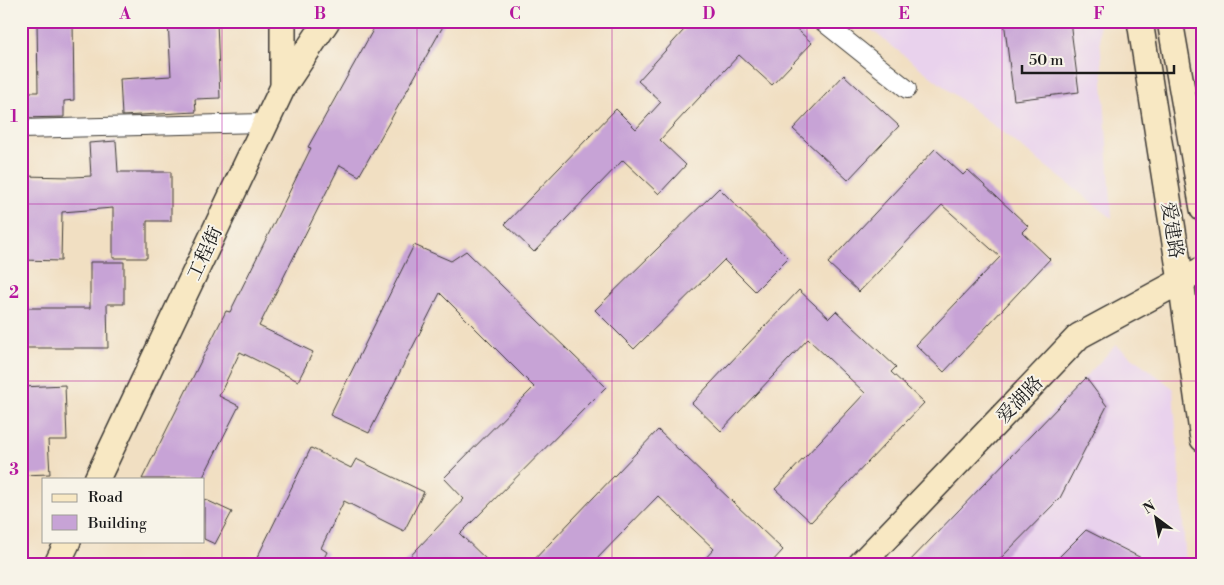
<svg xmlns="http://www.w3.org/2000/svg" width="1224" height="585" font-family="'Libre Bodoni','Noto Serif SC',serif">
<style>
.built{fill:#e9d2ed}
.building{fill:#c7a3d6}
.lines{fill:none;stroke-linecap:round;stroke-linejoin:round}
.street-casing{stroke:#3c3935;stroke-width:20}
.secondary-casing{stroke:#3c3935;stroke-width:28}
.street{stroke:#fff;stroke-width:18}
.secondary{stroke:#f8e8c3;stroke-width:25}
.grid{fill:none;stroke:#b5179e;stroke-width:1;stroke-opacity:0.55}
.labels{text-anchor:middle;stroke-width:4;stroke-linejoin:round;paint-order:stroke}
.street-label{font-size:19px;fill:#1c1c1c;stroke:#f7f3e8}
.neatline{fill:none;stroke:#b5179e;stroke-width:2}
.grid-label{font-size:16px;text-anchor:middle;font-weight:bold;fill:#b5179e}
</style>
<rect width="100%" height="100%" fill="#f7f3e8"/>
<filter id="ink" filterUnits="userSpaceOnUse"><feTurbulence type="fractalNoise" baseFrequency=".02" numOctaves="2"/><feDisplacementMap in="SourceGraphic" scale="10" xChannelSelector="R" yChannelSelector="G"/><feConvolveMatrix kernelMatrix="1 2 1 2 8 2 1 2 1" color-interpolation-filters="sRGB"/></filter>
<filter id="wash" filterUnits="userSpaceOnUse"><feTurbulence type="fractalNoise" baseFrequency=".0096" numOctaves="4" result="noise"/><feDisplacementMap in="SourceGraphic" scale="20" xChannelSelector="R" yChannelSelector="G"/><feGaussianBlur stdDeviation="1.12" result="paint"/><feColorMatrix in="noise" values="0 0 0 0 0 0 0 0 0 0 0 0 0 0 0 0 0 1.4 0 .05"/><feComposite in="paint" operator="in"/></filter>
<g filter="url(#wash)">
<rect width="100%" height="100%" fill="#f1dfc2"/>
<g class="built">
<path d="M860,21H1099L1112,218Z"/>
<path d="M1116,345L1173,388L1186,564H905Z"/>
</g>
<g id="blocks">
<g class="building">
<path d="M37,21H73L74,100L64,101V117L21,118V92H38Z"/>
<path d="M168,21H217L220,98L195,99L196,112L122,116L120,79L171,76Z"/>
<path d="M378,21H446L359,176L340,165L259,326L313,352L298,381L240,352L219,396L239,406L202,479H142L226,311L230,312L311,148L308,147Z"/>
<path d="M692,21H788L812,43L772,85L739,55L660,140L686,165L659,194L623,160L534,252L505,224L616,109L636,129L661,102L638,81Z"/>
<path d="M1004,21H1070L1079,92L1014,100Z"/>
<path d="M844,75L899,126L848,180L793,129Z"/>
<path d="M116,141L118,172H171V221H147V258H113V208L62,212L61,261L21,260V176L73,177L91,176L89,143Z"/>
<path d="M935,149L963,175L968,170L1028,226L1022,232L1050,259L944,372L916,345L1000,257L942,205L859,292L828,263Z"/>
<path d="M719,188L788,258L755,291L724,260L634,349L595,310Z"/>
<path d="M414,245L451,261L466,251L606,387L460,534L491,564H403L464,499L444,478L534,387L440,293L369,433L330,415Z"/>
<path d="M90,262H124V304H107L108,348H21V308H90Z"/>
<path d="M799,290L829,318L836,311L896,367L891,372L924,403L811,522L775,489L865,393L808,339L721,431L692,403Z"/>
<path d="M1086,378L1107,406L1060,498L995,564H907Z"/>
<path d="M65,385L67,440H48L50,474L21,475V435H24L22,387Z"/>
<path d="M658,430L783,550L770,564H700L714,549L658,496L592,564H530Z"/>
<path d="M311,448L351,468L356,459L424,492L404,531L344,501L321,548L327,552L321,564H254Z"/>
<path d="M204,499L232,512L215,544L204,539Z"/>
<path d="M1086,530L1153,564H1052Z"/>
</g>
</g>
</g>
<g filter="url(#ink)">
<use href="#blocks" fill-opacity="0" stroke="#3c3935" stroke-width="1"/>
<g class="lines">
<defs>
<g id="street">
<path d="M822,21L907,89"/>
<path d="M21,129L266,123"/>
</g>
<g id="secondary">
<path d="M1140,21L1181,281L1203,439"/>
<path d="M1170,21L1203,209"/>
<path d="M283,87L327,21"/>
<path d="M97,479L283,87V21"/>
<path d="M57,564L68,541"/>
<path d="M861,564L1079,336L1203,269"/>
</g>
</defs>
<use href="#street" class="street-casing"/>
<use href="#secondary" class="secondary-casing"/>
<use href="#street" class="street"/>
<use href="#secondary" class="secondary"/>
</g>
</g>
<path class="grid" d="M222,21V564M417,21V564M612,21V564M807,21V564M1002,21V564M21,204H1203M21,381H1203"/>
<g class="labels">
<g class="street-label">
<text transform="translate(1173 230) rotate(81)" y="7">爱建路</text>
<text transform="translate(204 253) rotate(-65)" y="7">工程街</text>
<text transform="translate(1019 399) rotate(-46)" y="7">爱湖路</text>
</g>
</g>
<rect width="1224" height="585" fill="none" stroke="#f7f3e8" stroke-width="55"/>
<rect x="42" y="478" width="162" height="65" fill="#f7f3e8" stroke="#9f9d96"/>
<rect x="52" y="494" width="25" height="8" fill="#f8e8c3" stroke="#9f9d96"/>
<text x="88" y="502" font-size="15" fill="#1c1c1c">Road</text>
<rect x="52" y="515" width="25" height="15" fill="#c7a3d6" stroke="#9f9d96"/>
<text x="88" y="528" font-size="15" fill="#1c1c1c">Building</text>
<g transform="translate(1156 518) rotate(328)" stroke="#f7f3e8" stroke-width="4" paint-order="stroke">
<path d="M0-4L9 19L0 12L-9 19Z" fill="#1c1c1c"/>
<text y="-8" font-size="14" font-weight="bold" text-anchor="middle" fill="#1c1c1c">N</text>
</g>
<path d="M1022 65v8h152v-8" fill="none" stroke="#1c1c1c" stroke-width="2.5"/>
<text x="1029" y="65" font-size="15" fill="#1c1c1c" stroke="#f7f3e8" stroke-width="4" paint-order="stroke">50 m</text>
<rect x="28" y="28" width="1168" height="530" class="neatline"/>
<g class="grid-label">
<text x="125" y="19">A</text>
<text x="320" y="19">B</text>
<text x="515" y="19">C</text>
<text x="709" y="19">D</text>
<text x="904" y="19">E</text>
<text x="1099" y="19">F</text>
<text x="14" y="122">1</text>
<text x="14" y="298">2</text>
<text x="14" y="475">3</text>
</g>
</svg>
